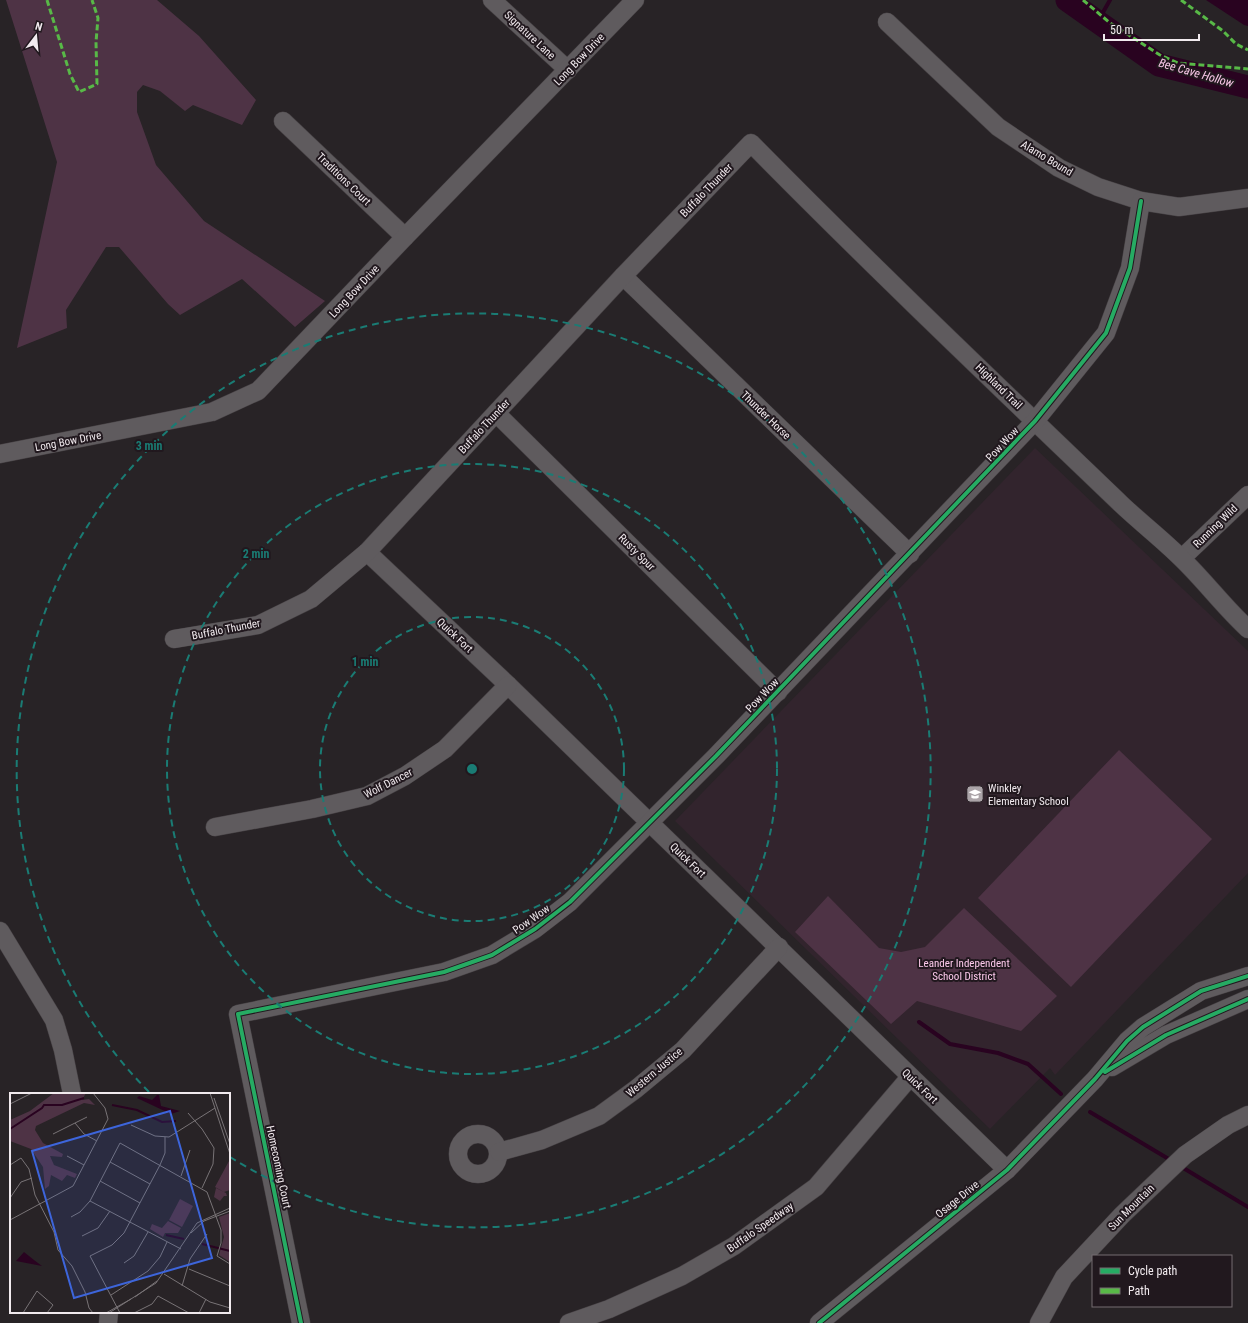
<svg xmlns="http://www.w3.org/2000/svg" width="1248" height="1323" font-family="'Roboto Condensed',sans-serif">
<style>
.built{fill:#32242d}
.green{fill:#4e3345}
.water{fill:#290320}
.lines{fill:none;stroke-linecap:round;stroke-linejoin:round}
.stream{stroke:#290320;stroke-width:4}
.river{stroke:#290320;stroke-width:23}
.minor-casing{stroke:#464144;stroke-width:19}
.minor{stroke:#5f5b5e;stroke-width:18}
.quiet{stroke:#58b947;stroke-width:3;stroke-dasharray:6 3;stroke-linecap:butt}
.cycleway-casing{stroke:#21181e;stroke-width:6}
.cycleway{stroke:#26ab63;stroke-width:4}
.ring{fill:none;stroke:#1a7c74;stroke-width:2;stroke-dasharray:7 5}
.labels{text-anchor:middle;stroke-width:4;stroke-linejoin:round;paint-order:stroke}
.street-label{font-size:11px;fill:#f1eaee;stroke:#21181e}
.poi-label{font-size:11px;fill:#f1eaee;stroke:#21181e;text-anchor:start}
.park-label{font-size:11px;fill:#fcc9eb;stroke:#21181e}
.water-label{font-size:12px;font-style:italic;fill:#f9c7e8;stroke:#21181e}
.inset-river{fill:none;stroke:#290320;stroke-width:2}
.inset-road{fill:none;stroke:#787376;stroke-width:1}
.view{fill:#3d65db;fill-opacity:0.15;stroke:#3d65db;stroke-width:2}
.inset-edge{fill:none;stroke:#f1eaee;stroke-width:2}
.centre{fill:#1a7c74;stroke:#21181e;stroke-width:2}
.ring-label{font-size:12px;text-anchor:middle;font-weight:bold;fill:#1a7c74;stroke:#21181e;stroke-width:4;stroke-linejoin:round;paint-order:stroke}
</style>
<rect width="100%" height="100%" fill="#282326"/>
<path class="built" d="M1035,448L1248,651V873L1055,1075L1050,1068L990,1129L675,821Z"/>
<g class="green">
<path d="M6,0H157L199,36L256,100L242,125L193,105L185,111L160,91L143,85L137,92V112L156,165L204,221L325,301L295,327L242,279L180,315L168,304L119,247H106L66,310L67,328L17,348L57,162Z"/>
<path d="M1119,750L1212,839L1071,987L978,898Z"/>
<path d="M828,896L879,948L901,952L925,947L964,908L1057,996L1021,1031L917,1001L891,1024L795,932Z"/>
</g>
<path class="water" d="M1206,0H1248V26L1244,25Z"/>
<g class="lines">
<g class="stream">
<path d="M1098,21L1110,0"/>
<path d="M919,1022L950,1044L998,1053L1028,1064L1061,1094"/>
<path d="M1090,1112L1172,1161"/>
<path d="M1180,1166L1248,1207"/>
</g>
<path class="river" d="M1067,0L1159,65L1248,87"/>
<defs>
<g id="minor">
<path d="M492,0L568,70"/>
<path d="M887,22L998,127L1059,168L1098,187L1141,201L1179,207L1248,198"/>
<path d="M283,121L405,237"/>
<path d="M623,276L910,554"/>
<path d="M496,413L778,692"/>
<path d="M0,454L212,412L258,391L405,237L635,0"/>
<path d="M367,552L508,685L1007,1170"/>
<path d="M1182,558L1248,495"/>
<path d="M174,639L258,625L311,599L367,552L623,276L751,143C872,266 997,385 1121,504C1141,523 1162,539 1181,558C1205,581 1224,607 1248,629"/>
<path d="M215,827L312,809L367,796L405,776L445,749L508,685"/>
<path d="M0,931L54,1020L63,1050L72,1094"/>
<path d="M1112,1067L1166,1035L1248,999"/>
<circle cx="478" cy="1154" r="20"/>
<path d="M499,1152L542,1140L599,1116L636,1089L683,1050L779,947"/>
<path d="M108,1323L109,1312"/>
<path d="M301,1323L238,1014L444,972L492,955L535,929L570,902L716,756L1035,421L1106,333L1130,268L1141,201"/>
<path d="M569,1323L609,1309L682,1276L734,1246L816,1187L910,1077"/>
<path d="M819,1323L1007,1170L1095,1079L1127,1041L1143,1027L1201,991L1248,976"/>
<path d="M1039,1323L1064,1277L1122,1215L1185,1155L1228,1125L1248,1115"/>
</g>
</defs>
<use href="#minor" class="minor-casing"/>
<use href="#minor" class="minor"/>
<g class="quiet">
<path d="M47,0L70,74L79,92L97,84L96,42L98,18L92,0"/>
<path d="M1083,0L1110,23L1160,55L1178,63L1248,69"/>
<path d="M1181,0L1223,31L1236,44L1248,50"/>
</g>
<defs>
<g id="cycleway">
<path d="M1105,1072L1166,1035L1248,999"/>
<path d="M301,1323L238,1014L444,972L492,955L535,929L570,902L716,756L1035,421L1106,333L1130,268L1141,201"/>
<path d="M819,1323L1007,1170L1095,1079L1127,1041L1143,1027L1201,991L1248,976"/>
</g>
</defs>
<use href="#cycleway" class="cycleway-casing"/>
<use href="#cycleway" class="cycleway"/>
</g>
<g class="ring">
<circle cx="472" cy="769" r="152"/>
<circle cx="472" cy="769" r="305"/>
<path d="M149 1092A457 457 0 1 1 230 1157"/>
</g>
<defs>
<symbol id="school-square" viewBox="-11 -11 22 22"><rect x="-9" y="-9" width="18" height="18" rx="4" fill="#aba4a8" stroke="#21181e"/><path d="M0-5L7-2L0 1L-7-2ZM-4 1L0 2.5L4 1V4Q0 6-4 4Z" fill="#fff"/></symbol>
</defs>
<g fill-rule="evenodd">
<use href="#school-square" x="965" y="784" width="20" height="20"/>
</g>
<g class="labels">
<g class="street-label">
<text transform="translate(530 35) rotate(43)" y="4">Signature Lane</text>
<text transform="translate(579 59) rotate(-46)" y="4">Long Bow Drive</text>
<text transform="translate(1047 158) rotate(31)" y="4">Alamo Bound</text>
<text transform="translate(344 179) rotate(44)" y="4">Traditions Court</text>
<text transform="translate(706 190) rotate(-46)" y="4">Buffalo Thunder</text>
<text transform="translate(354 291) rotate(-47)" y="4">Long Bow Drive</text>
<text transform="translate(999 386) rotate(44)" y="4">Highland Trail</text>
<text transform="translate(766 415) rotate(44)" y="4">Thunder Horse</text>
<text transform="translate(484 426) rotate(-47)" y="4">Buffalo Thunder</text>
<text transform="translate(68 441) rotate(-11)" y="4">Long Bow Drive</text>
<text transform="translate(1002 444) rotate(-47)" y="4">Pow Wow</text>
<text transform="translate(1215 526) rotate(-44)" y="4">Running Wild</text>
<text transform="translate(637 552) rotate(45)" y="4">Rusty Spur</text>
<text transform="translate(226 629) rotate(-11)" y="4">Buffalo Thunder</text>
<text transform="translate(455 635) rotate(43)" y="4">Quick Fort</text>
<text transform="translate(762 695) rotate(-46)" y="4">Pow Wow</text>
<text transform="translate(388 783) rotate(-27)" y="4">Wolf Dancer</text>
<text transform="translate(688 860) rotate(44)" y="4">Quick Fort</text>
<text transform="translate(531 919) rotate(-35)" y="4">Pow Wow</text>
<text transform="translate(654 1072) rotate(-40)" y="4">Western Justice</text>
<text transform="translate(920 1086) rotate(44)" y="4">Quick Fort</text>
<text transform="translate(279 1167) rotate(78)" y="4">Homecoming Court</text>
<text transform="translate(957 1199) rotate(-39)" y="4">Osage Drive</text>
<text transform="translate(1131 1207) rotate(-45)" y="4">Sun Mountain</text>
<text transform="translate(760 1227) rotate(-35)" y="4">Buffalo Speedway</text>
</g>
<g class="poi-label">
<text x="988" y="792">Winkley<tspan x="988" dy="13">Elementary School</tspan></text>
</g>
<g class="park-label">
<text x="964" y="967">Leander Independent<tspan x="964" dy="13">School District</tspan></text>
</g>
<g class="water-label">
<text transform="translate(1196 73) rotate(16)" y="4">Bee Cave Hollow</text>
</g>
</g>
<g transform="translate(10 1093)">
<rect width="220" height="220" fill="#282326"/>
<path d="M44,0H76L72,7L79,6L85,12L74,10L26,33L25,37L33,50L53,61L52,64L40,63L44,72L67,81L65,85L57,82L52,88L41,82L39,93L35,96L33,74L21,56L0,48V27L20,18ZM219,68L220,97L214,99L205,94ZM206,95L216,100L217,103H214L210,108L204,104ZM170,106L183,113L172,134L159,127ZM220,120V169L209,162L214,144L209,124ZM158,128L171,135L168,140H155L153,144L140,136L142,131L152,135Z" fill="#4e3345"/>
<path d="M147,2H149L151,13L170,18L161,21L127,5L129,3L142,7ZM14,159L24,167L32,173L6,168Z" fill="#290320"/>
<path class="inset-river" d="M102,12L127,17L152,29L166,28M0,36L32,15L34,12H52L74,5M156,142L174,146M192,151L220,158"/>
<path class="inset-road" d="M200,0L220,61M204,5L220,51M0,11L22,0M178,20L192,36L204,55L203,71L192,95M65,30L74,41L87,48M121,32L145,43L159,44L205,15M43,41L77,24M57,63L74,72M100,69L140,91M0,72L11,65L19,76L25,102L44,139L48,157L62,173L75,199L79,215L83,220M171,83L180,57M90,88L130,110M0,105L11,89L22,85M80,108L171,156M61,124L70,119L80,108L110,50L197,99L211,137V150L207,163L220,171M0,127L63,93L98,26L95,15L83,0M181,140L194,128L220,118M72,143L88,135L100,118M114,170L124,163L138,139M179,176L220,193M154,181L200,209L220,215M172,193L180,166L197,141M101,202L138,178L150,164L157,149M125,204L147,188M13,220L27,198L43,212L37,220M96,220L121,206M99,220L146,190L187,130L220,115M110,220L80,163L102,152L114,140L150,72L155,60V44M124,220L142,211L148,203L179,220M189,220L196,206"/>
<path class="view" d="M160,18L202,165L64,205L22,58Z"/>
<rect width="220" height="220" class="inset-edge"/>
</g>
<circle cx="472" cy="769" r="6" class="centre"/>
<g class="ring-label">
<text x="149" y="450">3 min</text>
<text x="256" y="558">2 min</text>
<text x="365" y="666">1 min</text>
</g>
<rect x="1092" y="1255" width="140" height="52" fill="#21181e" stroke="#746c71"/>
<rect x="1100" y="1268" width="20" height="6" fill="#26ab63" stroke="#746c71"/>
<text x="1128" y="1275" font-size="12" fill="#f1eaee">Cycle path</text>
<rect x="1100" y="1288" width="20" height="6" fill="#58b947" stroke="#746c71"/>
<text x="1128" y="1295" font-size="12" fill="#f1eaee">Path</text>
<g transform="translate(36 36) rotate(16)" stroke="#21181e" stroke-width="3" paint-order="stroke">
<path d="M0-3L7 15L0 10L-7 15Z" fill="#f1eaee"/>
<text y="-6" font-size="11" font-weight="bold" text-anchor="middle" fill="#f1eaee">N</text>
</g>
<path d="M1104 34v6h95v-6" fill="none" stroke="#f1eaee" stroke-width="2"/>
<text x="1110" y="34" font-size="12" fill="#f1eaee" stroke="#21181e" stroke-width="3" paint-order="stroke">50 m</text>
</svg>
